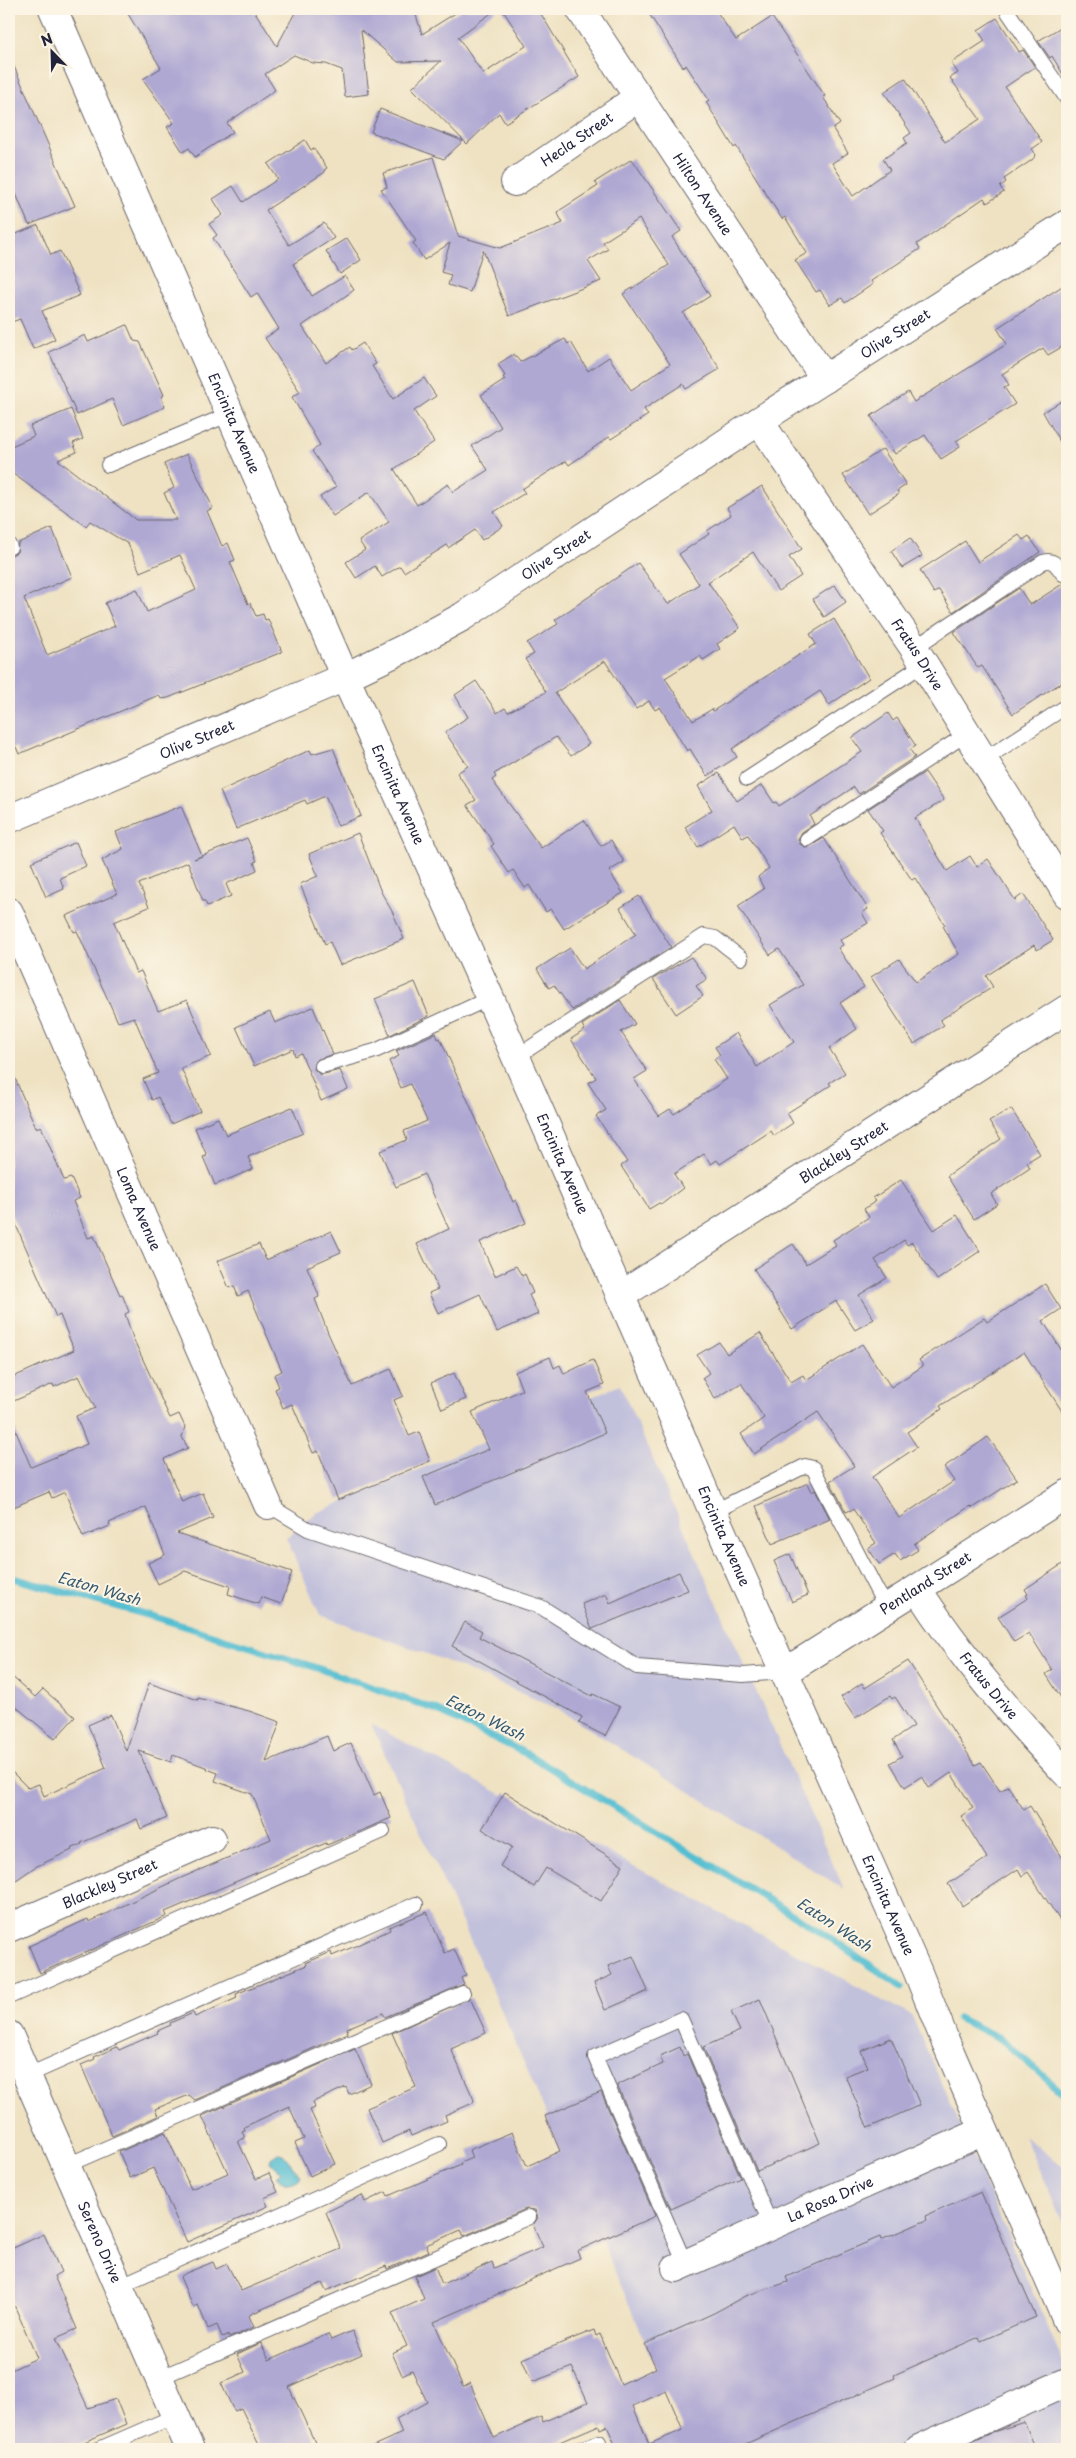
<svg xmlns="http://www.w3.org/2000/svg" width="1076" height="2458" font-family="'Playpen Sans',sans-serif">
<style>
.industrial{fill:#c2c1dc}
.water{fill:#55bed1;stroke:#3c7086}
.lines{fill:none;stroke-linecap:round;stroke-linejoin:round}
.stream{stroke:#55bed1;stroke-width:7}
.building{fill:#afa8d3;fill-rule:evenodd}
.lane-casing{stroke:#6a656a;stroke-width:16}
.street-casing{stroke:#6a656a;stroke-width:30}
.secondary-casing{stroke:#6a656a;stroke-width:30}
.lane{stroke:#fff;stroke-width:14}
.street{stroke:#fff;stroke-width:28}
.secondary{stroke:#fff;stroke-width:28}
.labels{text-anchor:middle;stroke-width:4;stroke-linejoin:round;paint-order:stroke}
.street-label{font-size:14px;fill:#22223b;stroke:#fcf5e5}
.water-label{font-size:15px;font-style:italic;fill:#345970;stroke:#fcf5e5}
</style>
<rect width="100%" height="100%" fill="#fcf5e5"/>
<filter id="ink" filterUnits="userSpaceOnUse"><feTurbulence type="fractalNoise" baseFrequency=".02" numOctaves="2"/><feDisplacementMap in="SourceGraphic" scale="10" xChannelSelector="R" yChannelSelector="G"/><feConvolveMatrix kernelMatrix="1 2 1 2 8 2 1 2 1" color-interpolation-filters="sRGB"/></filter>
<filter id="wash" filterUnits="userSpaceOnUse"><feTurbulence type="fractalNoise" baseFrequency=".0096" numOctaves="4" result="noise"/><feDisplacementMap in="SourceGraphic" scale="20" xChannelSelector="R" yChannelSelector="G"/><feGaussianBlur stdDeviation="1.12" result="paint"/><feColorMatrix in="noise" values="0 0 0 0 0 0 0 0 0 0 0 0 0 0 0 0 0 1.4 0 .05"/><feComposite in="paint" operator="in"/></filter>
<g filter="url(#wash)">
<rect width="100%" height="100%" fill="#efe2c2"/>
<g class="industrial">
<path d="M620,1385L844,1889L556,1708L441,1659L320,1615L286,1538L316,1513Z"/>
<path d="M371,1724L912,2016L1067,2371V2449H692L485,1973Z"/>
<path d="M1024,2136L1067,2169V2232Z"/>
</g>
<path class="water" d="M278,2153L283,2154L301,2176L299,2180C291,2186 283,2185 277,2176L281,2172L270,2162L271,2158Z"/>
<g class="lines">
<g class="stream">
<path d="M9,1577L155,1617L314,1667L434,1709L529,1755L820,1931L902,1987"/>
<path d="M958,2018L1001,2039L1067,2097"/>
</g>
</g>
<g id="blocks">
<g class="building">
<path d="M125,9H253L277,46L297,9H414L422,34L462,9H497L458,37L483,74L526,46L502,9H538L579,77L505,123L499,113L467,144L412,88L441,61L398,62L361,30L369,94L345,97L342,70L326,64L313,63L294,55L265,74L275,90L227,123L233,132L195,157L189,148L183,152L167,127L174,123L143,79L161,68Z"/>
<path d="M646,9H715L736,40L772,17L825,96L823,97L840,124L833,129L848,153L832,163L853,196L890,170L883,159L907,143L904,138L911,133L884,92L905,78L945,142L980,119L950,78L958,73L951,63L985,41L978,30L997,18L1018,50L1019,52L1023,50L1035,67L1005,87L1042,142L1032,149L1036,155L1032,160L1004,179L1006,182L1000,187L1004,192L987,203L984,198L917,244L920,249L871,281L873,284L845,303L842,298L830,305L820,290L816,292L795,260L807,253L785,217L782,219L736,146L734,148L706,102L709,100L686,65L683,67Z"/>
<path d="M1061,27L1067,37V81L1052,56L1050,58L1038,41Z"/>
<path d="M9,55L75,206L29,225L9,177Z"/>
<path d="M380,109L463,141L444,159L371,132Z"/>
<path d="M305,140L311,150L314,149L327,168L324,170L325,172L266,210L289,245L324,223L334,238L293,264L312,296L345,276L354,290L302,326L326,363L350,347L352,350L363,343L376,364L372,366L393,399L424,378L436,396L414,411L434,442L394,469L417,505L448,484L453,492L488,470L472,446L501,427L481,395L505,380L503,377L505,376L498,364L514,354L520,362L565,339L568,344L571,342L588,371L609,357L631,390L670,364L623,294L669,265L639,219L603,242L608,249L588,261L601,281L509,316L483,250L470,292L448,285L451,275L441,272L450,243L424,260L413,243L416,241L381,189L387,187L383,173L433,157L458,236L500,248L563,223L557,212L598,186L595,182L632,159L681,231L672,237L710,296L683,313L720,369L686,389L683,384L644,409L648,415L611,439L609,437L569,465L566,461L522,489L525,493L494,512L503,526L482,540L475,530L448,548L447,545L404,572L400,566L382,577L375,566L356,578L346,562L365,550L359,541L389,522L369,492L333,516L320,497L336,487L312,451L320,445L292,397L300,392L265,338L279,329L257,293L251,297L213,238L217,235L209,224L223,215L213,199L233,186L243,202L278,179L268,164Z"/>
<path d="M38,225L51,255L60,251L80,295L42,311L55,339L33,349L20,319L9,323V237Z"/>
<path d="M347,238L361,260L340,274L326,251Z"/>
<path d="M1067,283V344L1048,355L1043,348L1002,374L1009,385L1004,387L1015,404L956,441L960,447L941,459L925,435L895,454L871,416L908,392L914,402L1007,344L997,328Z"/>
<path d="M127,325L134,341L140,342L164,395L161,397L165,407L123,425L112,399L77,415L49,352L85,335L88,342Z"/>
<path d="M1067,398V454L1043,412Z"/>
<path d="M71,409L83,439L73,443L77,452L58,460L136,520H176L164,493L174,488L164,464L187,454L213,508L207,511L222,546L228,543L235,560L230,562L248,604L250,603L256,616L263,614L265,620L268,619L282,652L168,698L161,699L159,695L19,754L16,747L9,750V556L17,552L18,543L52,528L72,577L24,598L47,655L115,626L105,603L137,589L147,612L196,590L180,555L140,572L128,544L90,521L86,526L9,471V447L34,436L30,426Z"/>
<path d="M883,449L906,485L897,491L899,494L868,514L843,475Z"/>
<path d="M762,486L802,549L789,557L801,576L778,591L753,552L708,582L740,628L717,644L720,649L703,660L700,656L665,678L693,721L712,709L713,711L816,644L810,634L834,619L869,678L829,705L820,691L732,749L737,757L707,776L690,749L687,751L660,707L655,710L649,701L636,709L605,661L555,693L589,744L571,756L556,737L494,774L496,777L492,780L541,848L584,820L601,846L611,840L624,862L609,871L623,893L564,929L551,909L546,912L529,885L525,888L513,870L509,873L491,846L494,844L467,805L476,800L457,773L468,766L445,732L468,717L455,695L476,681L497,713L505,708L508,712L546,692L525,659L534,654L527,643L558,624L555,620L638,563L668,604L699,584L679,554L709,534L707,531L731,515L727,508Z"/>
<path d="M1019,535L1023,540L1029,536L1040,552L953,612L939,590L934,593L920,570L965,541L978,562Z"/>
<path d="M910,538L922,556L902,568L891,551Z"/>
<path d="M1067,581V679L1013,714L982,666L978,668L954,632L1019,588L1030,605Z"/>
<path d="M835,585L846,602L824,617L813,599Z"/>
<path d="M888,713L893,721L897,718L916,746L910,750L915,757L859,794L854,787L810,816L814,824L802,832L798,839L800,844L807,848L824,838L868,909L862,913L868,923L840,940L843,945L838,948L864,987L840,1003L857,1029L829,1048L845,1073L829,1083L831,1085L787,1113L793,1123L774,1136L771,1131L720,1164L717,1160L711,1164L704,1154L674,1174L683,1188L662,1204L659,1203L649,1209L621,1166L627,1162L596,1116L606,1110L588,1083L596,1078L571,1039L585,1030L582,1025L620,1000L635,1024L621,1032L647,1071L634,1079L659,1116L670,1109L674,1114L727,1079L714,1059L720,1055L715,1047L736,1033L757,1067L794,1042L770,1005L803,985L779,949L770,955L738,906L764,889L758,877L769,868L748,835L743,838L734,824L698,847L685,827L712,810L698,786L719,773L737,801L762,785L774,803L776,802L779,806L862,752L852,738Z"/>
<path d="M333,748L361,816L338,826L325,796L307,804L305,800L236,829L220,791L310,750L312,754Z"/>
<path d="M925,772L944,800L915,818L947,871L970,856L977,867L988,859L1015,900L1023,894L1053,940L1037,950L1034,945L986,976L993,987L940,1020L944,1025L914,1044L871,977L899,959L916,982L959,954L943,926L945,925L915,878L912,880L880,833L883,831L868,809Z"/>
<path d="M181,806L202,856L194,859L247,838L257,861L254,862L257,870L226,884L231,896L207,906L205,901H203L188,862L139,884L149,907L114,922L136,973L141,971L158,1011L187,1000L211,1056L181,1068L200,1111L171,1124L158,1097L152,1100L143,1079L158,1073L134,1017L118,1022L77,931L74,932L66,916L117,894L102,860L123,849L116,832Z"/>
<path d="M358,833L381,892L393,913L404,939L340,965L330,942L325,944L300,884L318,876L309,854Z"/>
<path d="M76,842L86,866L60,878L64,889L46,897L31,862Z"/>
<path d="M639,896L671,947L572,1010L554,985L549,988L537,969L570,948L584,969L636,934L620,908Z"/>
<path d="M691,957L707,979L696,986L703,996L676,1014L653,979Z"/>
<path d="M415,982L429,1016L390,1035L375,999Z"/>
<path d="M313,1007L333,1054L316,1060L314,1069L320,1075L340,1070L348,1089L321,1101L301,1053L295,1056L293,1049L254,1066L236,1027L270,1012L275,1023Z"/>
<path d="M436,1033L438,1039L440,1038L513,1202L516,1200L526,1223L480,1242L495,1276L516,1266L522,1276L525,1274L533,1293L529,1295L538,1314L497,1332L480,1294L438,1313L429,1293L438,1289L417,1244L449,1229L424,1174L396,1187L380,1151L407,1140L404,1131L427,1121L410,1084L401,1088L389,1061L399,1056L396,1051Z"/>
<path d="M9,1064L36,1128L41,1126L64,1180L71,1178L80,1198L73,1201L88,1238L94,1236L120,1295L122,1294L129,1312L125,1314L133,1338L170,1418L179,1414L185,1427L182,1437L188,1448L164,1459L182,1502L203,1493L213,1518L177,1533L292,1572L281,1604L261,1597L258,1604L228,1594L230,1586L185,1571L158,1584L148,1563L165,1555L146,1507L109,1523L110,1526L83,1537L65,1492L52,1498L49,1492L9,1509V1415L31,1467L87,1444L76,1416L95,1408L79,1376L54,1387L53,1384L9,1403V1379L74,1350L60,1315L56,1317L9,1209Z"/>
<path d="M292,1107L303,1133L248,1157L253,1169L215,1185L203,1157L207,1156L195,1128L218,1118L226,1135Z"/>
<path d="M1011,1109L1040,1154L1027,1162L1030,1168L991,1194L997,1204L974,1219L947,1176L1001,1139L989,1122Z"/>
<path d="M901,1180L934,1230L957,1215L980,1251L937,1280L912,1242L907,1245L904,1240L875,1260L887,1278L859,1295L874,1319L855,1330L836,1301L792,1329L754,1269L793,1244L806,1264L836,1245L833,1240L869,1217L864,1209L876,1201L873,1198Z"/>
<path d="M331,1231L341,1252L307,1267L318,1293L319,1297L315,1299L328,1333L352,1386L391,1369L403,1396L394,1400L409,1436L419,1432L430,1461L338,1500L318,1451L313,1453L292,1404L283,1408L275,1389L279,1387L274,1375L282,1371L248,1291L238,1296L234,1286L229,1288L217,1261L259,1244L266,1260Z"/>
<path d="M1045,1284L1061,1309L1043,1321L1067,1359V1419L1024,1352L940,1406L942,1409L907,1432L917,1447L872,1477L899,1518L954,1481L944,1467L988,1437L1017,1479L972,1508L970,1506L914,1544L918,1550L900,1561L895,1554L879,1564L868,1548L876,1543L853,1509L846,1512L830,1481L854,1466L818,1412L754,1454L741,1434L764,1418L741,1383L715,1399L702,1378L709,1373L697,1355L719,1342L727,1354L760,1333L791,1382L803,1375L806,1380L862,1344L891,1387L923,1366L919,1360L984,1318L987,1322Z"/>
<path d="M550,1357L554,1368L560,1365L564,1374L593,1360L604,1385L587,1392L605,1433L435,1505L423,1477L489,1449L472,1412L522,1390L515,1372Z"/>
<path d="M454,1373L466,1399L442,1409L431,1383Z"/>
<path d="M808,1483L812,1492L815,1490L830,1519L772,1544L756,1506Z"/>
<path d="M790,1554L808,1595L792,1602L774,1561Z"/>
<path d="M1067,1561V1707L1046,1674L1052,1670L1029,1633L1014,1642L998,1617L1028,1598L1026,1595L1028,1594L1025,1589Z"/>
<path d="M679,1572L688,1590L592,1629L582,1604L606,1594L610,1603Z"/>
<path d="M465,1622L482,1631L479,1637L592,1696L593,1694L620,1707L605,1736L579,1723L582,1717L452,1646Z"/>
<path d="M908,1661L975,1765L981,1762L1000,1791L1008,1786L1024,1810L1030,1806L1067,1865V1931L1028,1872L1022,1876L1018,1869L962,1906L948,1884L987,1858L961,1816L973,1808L951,1773L929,1788L922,1776L905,1787L890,1763L902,1756L893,1740L914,1726L895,1697L892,1699L890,1696L855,1718L841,1697L862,1683L865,1688Z"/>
<path d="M9,1674L35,1697L43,1689L75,1717L55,1739L9,1701Z"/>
<path d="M149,1683L198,1700V1698L249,1711L280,1722L266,1762L327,1736L333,1751L351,1743L374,1795L380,1792L391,1818L327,1845L326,1843L165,1912L167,1916L40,1973L29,1946L88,1919L89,1922L181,1878L271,1839L252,1794L215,1781L218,1773L207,1769L208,1768L173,1755L171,1762L139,1751L167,1818L141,1829L137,1819L81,1843L82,1844L71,1849L72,1850L35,1867L9,1885V1769L28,1788L39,1784L44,1796L106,1768L88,1725L111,1715L126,1751Z"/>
<path d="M505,1792L623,1865L601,1901L546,1868L534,1887L500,1866L512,1847L482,1829Z"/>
<path d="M427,1912L445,1953L454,1949L466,1975L461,1978L464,1984L385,2017L383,2013L347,2028L348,2033L195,2100L189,2095L155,2109L158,2116L112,2136L81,2065L95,2059L94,2057L117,2047L119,2050L158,2033L157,2031L171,2025L170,2023L193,2013L195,2017L237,1998L236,1994L307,1965L306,1963L331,1952L332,1956L353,1947L390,1930L389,1927Z"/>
<path d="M633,1956L648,1991L605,2010L594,1983L612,1975L608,1966Z"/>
<path d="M470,1998L486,2033L451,2049L474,2100L473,2103L445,2115L447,2121L411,2136L409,2131L382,2143L367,2108L416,2087L392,2033Z"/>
<path d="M760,1999L820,2143L757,2171L703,2047L740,2031L731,2012Z"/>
<path d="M891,2038L920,2105L868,2128L845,2076L868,2067L861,2051Z"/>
<path d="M680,2047L683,2056L687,2054L741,2178L671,2209L617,2085L663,2064L660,2056Z"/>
<path d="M355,2049L371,2084L349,2094L346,2087L313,2102L315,2108L310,2110L335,2164L310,2176L295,2143L304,2139L289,2106L244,2127L245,2130L242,2131L245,2138L238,2141L256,2179L269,2173L278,2192L264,2198L268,2206L187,2242L153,2168L130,2178L119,2152L165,2132L191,2189L228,2173L202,2116Z"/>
<path d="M601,2092L655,2216L577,2251L580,2258L434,2322L463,2387L470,2383L494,2438L541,2417L543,2422L588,2402L572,2367L532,2382L522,2359L594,2330L596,2336L600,2334L621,2384L656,2368L645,2344L714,2313L745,2296L788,2282L786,2277L880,2237L881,2240L927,2220L926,2216L981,2192L1036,2317L981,2341L979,2337L894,2375L895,2378L734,2449H617L607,2426L600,2429L599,2425L543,2449H366L402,2433L396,2419L427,2402L412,2370L402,2375L392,2353L407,2346L392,2313L424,2299L415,2276L435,2267L442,2284L492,2262L494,2268L543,2247L533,2225L538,2218L535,2210L526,2209L464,2236L461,2230L426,2245L429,2251L387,2269L386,2266L326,2291L322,2283L251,2314L249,2316L254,2327L229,2338L228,2335L222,2337L217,2325L208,2329L198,2305L193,2307L180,2277L186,2273L213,2262L216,2269L227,2264L241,2291L341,2249L326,2212L362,2195L365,2202L386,2192L388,2196L461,2165L460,2163L472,2158L469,2150L512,2132L527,2166L560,2151L545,2116ZM666,2391L683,2430L649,2444L633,2406Z"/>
<path d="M44,2234L61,2272L54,2276L77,2329L56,2338L88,2408L116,2399L126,2424L68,2449H9V2371L37,2358L9,2293V2250Z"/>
<path d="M352,2331L362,2354L289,2387L318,2449H261L241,2408L235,2411L232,2407L221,2383L245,2372L237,2354L261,2343L269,2360L328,2334L331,2340Z"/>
<path d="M1024,2422L1036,2449H956L996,2431Z"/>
</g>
</g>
</g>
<g filter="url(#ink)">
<use href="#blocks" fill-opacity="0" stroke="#6a656a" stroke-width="1"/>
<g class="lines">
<defs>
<g id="lane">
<path d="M1006,9L1067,99"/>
<path d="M108,465L230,414"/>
<path d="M9,545L10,547"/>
<path d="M914,648L1043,562C1053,558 1057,566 1063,574"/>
<path d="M985,759L1067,706"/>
<path d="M747,779L924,664"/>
<path d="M807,839L968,733"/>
<path d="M516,1057L704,936L715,938L741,958"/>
<path d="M322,1066L375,1051L490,998"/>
<path d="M268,1505L308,1529L541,1607L637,1667L743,1675L785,1672"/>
<path d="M713,1512L805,1466L813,1468L886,1608"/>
<path d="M9,1997L383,1831"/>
<path d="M26,2076L416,1904"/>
<path d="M65,2166L463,1993"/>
<path d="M685,2263L595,2057L681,2019L771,2225"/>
<path d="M119,2286L439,2144"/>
<path d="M159,2378L529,2217"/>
<path d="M99,2449L175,2416"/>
<path d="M582,2449L599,2442"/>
</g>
<g id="street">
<path id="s1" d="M580,9L825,379"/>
<path id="s2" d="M515,182L639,97"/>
<path id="s3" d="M759,421L914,648L1067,894"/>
<path id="s4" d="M9,912L268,1505"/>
<path id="s5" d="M620,1296L1067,1009"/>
<path id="s6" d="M918,1590C961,1657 1012,1716 1067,1774"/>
<path id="s7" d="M785,1672L1067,1494"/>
<path id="s8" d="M9,1928L212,1839"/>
<path id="s9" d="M676,2268L984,2131"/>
<path d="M919,2449L1067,2382"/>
</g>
<g id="secondary">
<path id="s10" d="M53,9L345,677L490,998L657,1379L713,1512L917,1970L944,2038L1067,2321"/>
<path id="s11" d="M9,819L345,677L405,648L462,617L759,421L1067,224"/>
<path id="s12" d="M9,2035L190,2449"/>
</g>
</defs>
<use href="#lane" class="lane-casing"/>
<use href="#street" class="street-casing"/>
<use href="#secondary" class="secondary-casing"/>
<use href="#lane" class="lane"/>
<use href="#street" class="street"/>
<use href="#secondary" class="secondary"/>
</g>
</g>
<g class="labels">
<g class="street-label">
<text dy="5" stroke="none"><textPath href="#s2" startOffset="75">Hecla Street</textPath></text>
<text dy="5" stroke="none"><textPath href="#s1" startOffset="222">Hilton Avenue</textPath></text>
<text dy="5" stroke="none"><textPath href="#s11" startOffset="1014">Olive Street</textPath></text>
<text dy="5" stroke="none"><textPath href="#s10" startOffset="452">Encinita Avenue</textPath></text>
<text dy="5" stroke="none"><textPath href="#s11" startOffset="609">Olive Street</textPath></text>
<text dy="5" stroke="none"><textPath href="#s3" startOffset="282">Fratus Drive</textPath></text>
<text dy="5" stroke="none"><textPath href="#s11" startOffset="204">Olive Street</textPath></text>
<text dy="5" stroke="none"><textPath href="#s10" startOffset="858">Encinita Avenue</textPath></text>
<text dy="5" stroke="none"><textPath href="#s5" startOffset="266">Blackley Street</textPath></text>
<text dy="5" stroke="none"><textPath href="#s10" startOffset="1262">Encinita Avenue</textPath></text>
<text dy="5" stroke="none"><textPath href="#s4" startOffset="324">Loma Avenue</textPath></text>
<text dy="5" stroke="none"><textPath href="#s10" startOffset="1668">Encinita Avenue</textPath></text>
<text dy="5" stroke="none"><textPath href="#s7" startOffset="166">Pentland Street</textPath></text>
<text dy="5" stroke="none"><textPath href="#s6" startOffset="119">Fratus Drive</textPath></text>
<text dy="5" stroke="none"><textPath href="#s8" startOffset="110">Blackley Street</textPath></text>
<text dy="5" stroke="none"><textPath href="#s10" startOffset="2072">Encinita Avenue</textPath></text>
<text dy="5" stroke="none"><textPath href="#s9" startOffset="169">La Rosa Drive</textPath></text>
<text dy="5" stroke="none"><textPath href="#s12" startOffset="226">Sereno Drive</textPath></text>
</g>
<g class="water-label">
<text transform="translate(99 1589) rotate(16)" y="5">Eaton Wash</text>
<text transform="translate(485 1718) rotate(26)" y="5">Eaton Wash</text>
<text transform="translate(834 1925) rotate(33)" y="5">Eaton Wash</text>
</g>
</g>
<rect width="1076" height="2458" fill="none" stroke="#fcf5e5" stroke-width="30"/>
<g transform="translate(52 52) rotate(337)" stroke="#fcf5e5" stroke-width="4" paint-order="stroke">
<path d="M0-4L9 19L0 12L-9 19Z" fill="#22223b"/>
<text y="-8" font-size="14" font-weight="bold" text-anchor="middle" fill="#22223b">N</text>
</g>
</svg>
